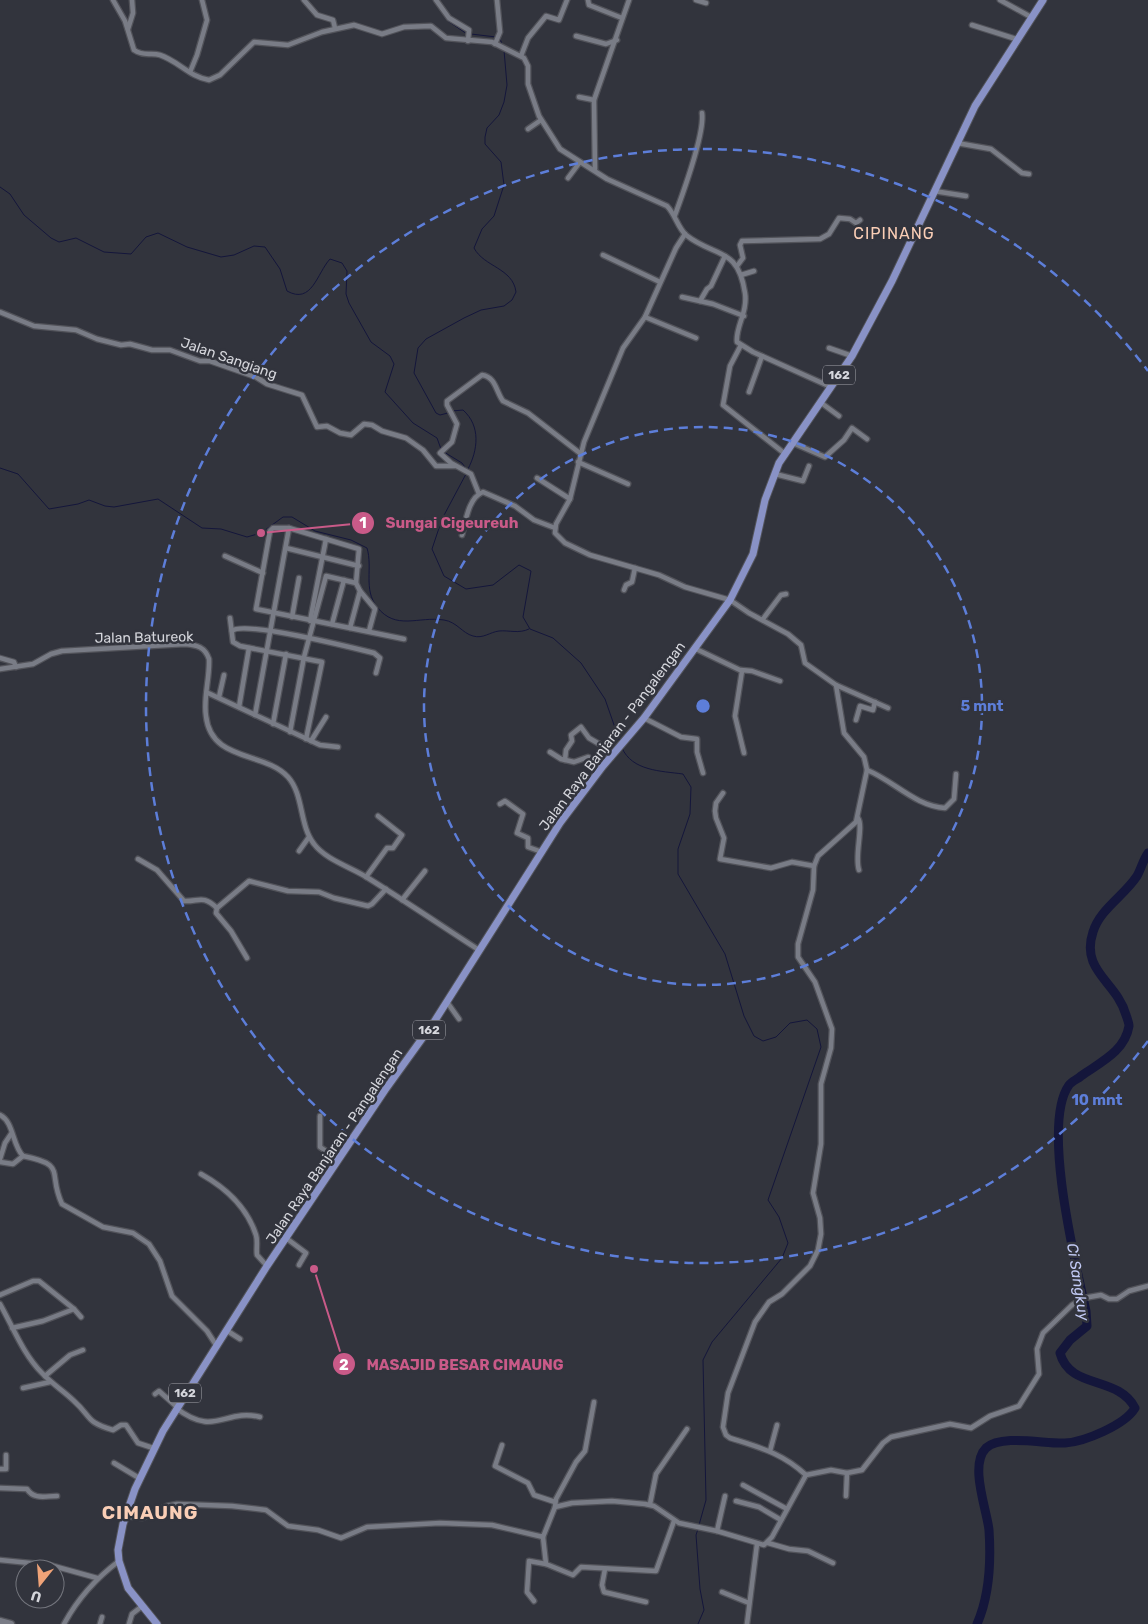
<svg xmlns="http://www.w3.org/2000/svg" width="1148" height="1624" font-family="Rubik,sans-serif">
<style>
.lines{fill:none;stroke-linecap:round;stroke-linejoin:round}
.stream{stroke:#14163b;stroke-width:1}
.river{stroke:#14163b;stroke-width:9}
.street-casing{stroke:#52535a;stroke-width:7}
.secondary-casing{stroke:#52535a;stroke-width:9}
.primary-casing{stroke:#52535a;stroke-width:9}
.street{stroke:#797c86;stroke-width:4.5}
.secondary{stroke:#797c86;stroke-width:6}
.primary{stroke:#8992c6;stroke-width:7}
.ring{fill:none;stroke:#5d7ed9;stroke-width:2.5;stroke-dasharray:9 6}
.labels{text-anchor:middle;stroke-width:5;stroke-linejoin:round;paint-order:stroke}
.shield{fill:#32343d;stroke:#a4a5ac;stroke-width:1}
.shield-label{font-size:12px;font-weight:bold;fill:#d5d6dc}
.street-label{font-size:14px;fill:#d5d6dc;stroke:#32343d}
.water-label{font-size:15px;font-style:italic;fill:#c2caf5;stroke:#32343d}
.quarter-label{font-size:16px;letter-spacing:1px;fill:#faceb6;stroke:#32343d}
.district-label{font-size:19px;font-weight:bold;letter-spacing:1px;fill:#faceb6;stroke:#32343d}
.centre{fill:#5d7ed9;stroke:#32343d;stroke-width:2.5}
.ring-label{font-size:15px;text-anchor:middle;font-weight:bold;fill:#5d7ed9;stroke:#32343d;stroke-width:5;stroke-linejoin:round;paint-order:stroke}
.leader{fill:none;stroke:#c95a88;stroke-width:2}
.callout-dot{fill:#c95a88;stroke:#32343d;stroke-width:2}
.mark-label{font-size:15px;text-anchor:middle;font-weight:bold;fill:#fff}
.callout-label{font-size:15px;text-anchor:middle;font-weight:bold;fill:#c95a88;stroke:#32343d;stroke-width:5;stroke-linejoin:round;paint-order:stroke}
</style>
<rect width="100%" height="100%" fill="#32343d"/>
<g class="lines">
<g class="stream">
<path d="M433,0L448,21L467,34"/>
<path d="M471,34L496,37"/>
<path d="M500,39L503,46"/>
<path d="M0,187L10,194L24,215L51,238L59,242L76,238L104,252L131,254L146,237L158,233L187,247L221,257L234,255L254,246L265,247L280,269L287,291C312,305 317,273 330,259L342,263L347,271L346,294L349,303L371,342L390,356L394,364L385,392L413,423L437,438L441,449"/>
<path d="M452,411L463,410C481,426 478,450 468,469"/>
<path d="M448,413L440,415L436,413L414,373L418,348L426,339L464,318L481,310L504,306L512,300L516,292C513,268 484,267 474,248L482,229L494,216L504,185L501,162L485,144V137L487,128L499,115L504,102L507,85L504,50"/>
<path d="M444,452L462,463L467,470"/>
<path d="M0,468L18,474L49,509L78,504L89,500L105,506L114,507L158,499L202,528L221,529L247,537L261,533L283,517H292L315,531L351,540L367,548C373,568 363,589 377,607C396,631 418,616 444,620C457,622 462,633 473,636C483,639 490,632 499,631C509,630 519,634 529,629"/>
<path d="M466,474L442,519L432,549L444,576L466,589L493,585L519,565L531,571L523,617L530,629L553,638L581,663L605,699L620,742"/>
<path d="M622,748C632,771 661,771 683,774L691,787L690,814L678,849V874L725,954L744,1016L754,1036L763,1041L776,1037L790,1023L807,1020L817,1029L821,1047L768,1200L779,1217L788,1243L782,1258L712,1342L703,1360L706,1500L699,1525"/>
<path d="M698,1624L704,1610L700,1589L696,1535L698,1529"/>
</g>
<path class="river" d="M977,1624C989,1597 991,1560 989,1530C987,1510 969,1465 986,1448C1002,1434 1044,1444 1065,1443C1084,1442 1125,1425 1135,1408C1118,1375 1070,1390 1060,1353L1070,1340L1087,1326L1086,1311C1076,1265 1041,1124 1069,1085C1072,1081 1078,1079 1081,1076C1101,1062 1125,1051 1129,1026C1129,1023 1127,1018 1126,1015C1117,982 1080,971 1093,932C1100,909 1124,896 1137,876C1141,869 1143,860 1148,853"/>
<defs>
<g id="street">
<path d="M113,0L125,21L134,50C144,57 151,52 160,55C178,61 190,77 209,80L220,75L254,42L288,45L322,32L354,25L382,34L404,27L431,26L446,38L492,42L524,58L528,66V84L539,116L560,149L607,179L667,206C675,214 678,228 686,235C715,258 738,246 745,293C748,312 735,328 737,342L753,352L831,387"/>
<path d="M304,0L317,15L333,20L335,28"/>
<path d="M436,0L449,18L469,30L468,41"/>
<path d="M588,0L589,5L622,18"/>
<path d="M696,0L706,3"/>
<path d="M1000,0L1031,17"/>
<path d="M972,25L1016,39"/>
<path d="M128,29L133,13L132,0"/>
<path d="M576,36L606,44L617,40"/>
<path d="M495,44L500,32L497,0"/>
<path d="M521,56L528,38L546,16L559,20L567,0"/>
<path d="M190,72L197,55L207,20L202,0"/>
<path d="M579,97L594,100"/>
<path d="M528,129L541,120"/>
<path d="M957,143L991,149L1022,173L1029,174"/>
<path d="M595,169L594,100L629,0"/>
<path d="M568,178L580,162"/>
<path d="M934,191L966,196"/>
<path d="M675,215C683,193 705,134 702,113"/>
<path d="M685,234L676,248L645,317L623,348L584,442L570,499L556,524L555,533L565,543L590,555L659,575L685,587L730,600L749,613L788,634L801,645L805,663L836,685L844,733L864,757L867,770L856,822L818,856L814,866L813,890L798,944V957L815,982L832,1029L831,1048L821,1084V1144L813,1193L820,1218L821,1234L818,1250L810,1266L782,1294L769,1302L755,1322L728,1393L723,1427L726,1435L730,1438C761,1448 782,1453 806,1475"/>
<path d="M603,255L660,282"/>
<path d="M737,266L743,258L740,245L742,241L820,239L829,234L839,218L850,219L856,223L860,220"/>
<path d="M741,275L754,271"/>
<path d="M682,297L713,304L744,316"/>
<path d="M700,301L707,289L711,286L725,256"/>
<path d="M0,312L34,326L76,330L97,339L121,345L130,344L152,350H170L200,361H210L256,377L267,384L302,395L317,427L327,426L340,433L351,435L364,424L372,425L382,431L406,438L423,450L436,466H455"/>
<path d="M645,317L696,338"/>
<path d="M741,345L730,366L723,405L784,453"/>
<path d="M829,348L852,356"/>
<path d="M749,392L762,356"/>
<path d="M820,402L839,416"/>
<path d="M793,443L825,457L844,440L852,428L867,439"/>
<path d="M578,462L628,484"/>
<path d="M775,474L803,481L809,466"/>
<path d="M537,478L570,499"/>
<path d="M479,494L471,474L451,463L440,453L452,442L457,424L447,405V401L482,375C496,377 496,392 503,401L528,413L581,454"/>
<path d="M273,528H289L359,549L356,583L360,591L350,628L256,609L270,531Z"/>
<path d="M462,535C466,521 468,498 483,492L515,506L534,520L555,528"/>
<path d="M286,548L359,566"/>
<path d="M225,556L263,573"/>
<path d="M624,590L626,585L632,582L635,568"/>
<path d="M360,591L375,609L369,631"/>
<path d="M292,617L299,578"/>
<path d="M230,618L233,642L240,646L322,662L306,739"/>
<path d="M763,619L781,595L786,594"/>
<path d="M310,621L326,539"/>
<path d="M332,624L344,580"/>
<path d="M350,628L404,639"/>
<path d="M232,631C242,620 354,648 374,653L380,658L376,673"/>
<path d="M694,648L742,671L735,716L744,753"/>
<path d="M0,658L14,662L16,667"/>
<path d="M0,669L33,664L51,654L62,651L185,644C197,645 205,647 209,659C210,678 203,698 206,716C211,762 264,751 288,777C304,795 299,825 314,844C326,860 351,867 368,878C405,901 442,926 479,950"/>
<path d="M741,670L752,671L780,681"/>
<path d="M836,685L888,708"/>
<path d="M208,693L320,745L338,747"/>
<path d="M219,697L224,675"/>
<path d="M239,707L249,648"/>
<path d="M255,715L289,528"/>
<path d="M644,718L681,737L697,739V752L703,773"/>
<path d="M856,720L860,706L873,710L875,702"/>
<path d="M273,724L286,654"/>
<path d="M290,732L304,657L326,576L356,583"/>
<path d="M311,741L326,717"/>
<path d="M550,752L561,759L574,762L588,757L603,766"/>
<path d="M565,760L566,750L572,741L571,735L581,727L589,738L601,745L611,758"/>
<path d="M867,770C894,781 915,806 945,808L954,799L956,774"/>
<path d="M723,793L716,803L715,811L716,818L724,838L720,859L771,868L792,862L814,866"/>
<path d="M500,804L505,801L523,814L517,833L528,838V847L542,852"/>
<path d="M858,818C864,826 854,856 859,870"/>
<path d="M299,851L309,837"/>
<path d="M138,859L157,870L184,901C199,902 202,894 217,908L249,881L288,891L319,892L334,898L368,906L372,904L386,889"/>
<path d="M366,877L387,848H393L402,835L378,816"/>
<path d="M402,900L425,871"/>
<path d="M217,908L216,913L231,931L247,958"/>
<path d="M447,1002L459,1019"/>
<path d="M0,1115C14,1122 12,1145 23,1156C68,1165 47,1172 62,1204L103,1227L133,1233L149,1244L160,1261L172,1296L207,1331L216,1345"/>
<path d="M320,1116V1147L338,1159"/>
<path d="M0,1159L5,1143L11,1134"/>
<path d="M0,1162L13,1164L23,1156"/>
<path d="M201,1174C226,1188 247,1207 256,1235C258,1241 256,1249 257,1255L267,1266"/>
<path d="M286,1238L306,1253L299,1265"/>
<path d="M0,1295L33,1281H39L74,1309L81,1317"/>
<path d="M0,1304C13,1327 23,1354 42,1373C52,1384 64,1391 74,1401C92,1417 85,1422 113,1430L121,1425H126L138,1443L153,1448"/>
<path d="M12,1328L43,1321L74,1309"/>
<path d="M226,1330L240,1339"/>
<path d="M45,1376L70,1355L83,1350"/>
<path d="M23,1388L50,1382"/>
<path d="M155,1394L159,1391L177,1407"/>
<path d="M176,1408C215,1438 225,1408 260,1417"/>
<path d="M502,1445L495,1466L528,1483L534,1495L555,1502"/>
<path d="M770,1451L777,1425"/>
<path d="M114,1463L139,1478"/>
<path d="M0,1469H6V1455"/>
<path d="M743,1485L787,1509"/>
<path d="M0,1488L27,1489C34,1500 45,1496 57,1496"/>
<path d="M846,1496L847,1473"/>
<path d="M736,1501L759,1507L781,1520"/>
<path d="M650,1504L656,1474L687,1429"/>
<path d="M555,1507L556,1499L576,1462L585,1451L594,1402"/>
<path d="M126,1516L142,1518L167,1506L177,1504L232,1506L266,1510L288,1526L318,1530L341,1538L367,1527L440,1523L492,1525L543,1537L555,1507L572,1503L612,1501L645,1504L654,1506L679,1523L717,1531L764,1545L772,1537L806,1475L831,1470L847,1473L862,1470L883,1443L891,1437L950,1424L971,1428L990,1416L1019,1406L1039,1374L1037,1349L1043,1333L1072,1305L1084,1298L1101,1295L1109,1299H1117L1129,1291L1148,1286"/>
<path d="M717,1531L725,1496"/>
<path d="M543,1537L546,1564L573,1575L581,1567L656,1571L674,1521"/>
<path d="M768,1543L789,1549L808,1551L833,1563"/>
<path d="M0,1560L50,1565L97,1578"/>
<path d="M605,1569L602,1585L604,1592L646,1602"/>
<path d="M722,1592L749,1603"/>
<path d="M534,1601L527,1592L529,1561L546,1564"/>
<path d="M64,1624C78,1598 95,1579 119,1561"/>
<path d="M100,1624L102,1617"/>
<path d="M129,1624L132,1614L141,1607"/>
<path d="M747,1624L757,1544"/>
</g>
<path id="secondary" d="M0,1621L11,1624"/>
<path id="primary" d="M157,1624L128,1588L119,1561L118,1550L123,1524L135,1489L163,1431L267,1266L385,1090L434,1022L560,823L603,766L644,718L730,600L753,554L765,500L779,463L852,356L892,281L975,106L1043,0"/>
</defs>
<use href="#street" class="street-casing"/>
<use href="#secondary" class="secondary-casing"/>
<use href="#primary" class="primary-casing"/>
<use href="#street" class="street"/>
<use href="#secondary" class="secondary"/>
<use href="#primary" class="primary"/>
</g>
<g class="ring">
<circle cx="703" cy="706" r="279"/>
<path d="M1148 1041A557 557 0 1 1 1148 371"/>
</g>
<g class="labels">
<g class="shield">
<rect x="823" y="365.5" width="32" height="19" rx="4"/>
<rect x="413" y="1020.5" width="32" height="19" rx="4"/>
<rect x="169" y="1383.5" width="32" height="19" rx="4"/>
</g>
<g class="shield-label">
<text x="839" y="379">162</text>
<text x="429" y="1034">162</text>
<text x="185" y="1397">162</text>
</g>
<g class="street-label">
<text transform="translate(229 358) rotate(19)" y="5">Jalan Sangiang</text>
<text transform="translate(144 637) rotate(-1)" y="5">Jalan Batureok</text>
<text transform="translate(612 736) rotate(-53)" y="5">Jalan Raya Banjaran - Pangalengan</text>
<text transform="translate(334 1146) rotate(-56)" y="5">Jalan Raya Banjaran - Pangalengan</text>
</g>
<g class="water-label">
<text transform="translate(1078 1282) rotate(81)" y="5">Ci Sangkuy</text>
</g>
<g class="quarter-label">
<text x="894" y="239">CIPINANG</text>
</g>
<g class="district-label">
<text x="150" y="1519">CIMAUNG</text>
</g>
</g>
<circle cx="703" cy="706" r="8" class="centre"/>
<g class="ring-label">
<text x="982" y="711">5 mnt</text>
<text x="1097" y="1105">10 mnt</text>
</g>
<path class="leader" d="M261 533L363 523M314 1269L344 1364"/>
<g class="callout-dot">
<circle cx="261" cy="533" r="5"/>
<circle cx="314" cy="1269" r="5"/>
<circle cx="363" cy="523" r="12"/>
<circle cx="344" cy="1364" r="12"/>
</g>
<g class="mark-label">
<text x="363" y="528">1</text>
<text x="344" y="1370">2</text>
</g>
<g class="callout-label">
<text x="452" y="528">Sungai Cigeureuh</text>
<text x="465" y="1370">MASAJID BESAR CIMAUNG</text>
</g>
<g transform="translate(40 1584) rotate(197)"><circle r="24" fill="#32343d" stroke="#73757d"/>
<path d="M0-4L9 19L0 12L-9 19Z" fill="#efa378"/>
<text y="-8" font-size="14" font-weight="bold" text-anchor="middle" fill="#d5d6dc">U</text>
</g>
</svg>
